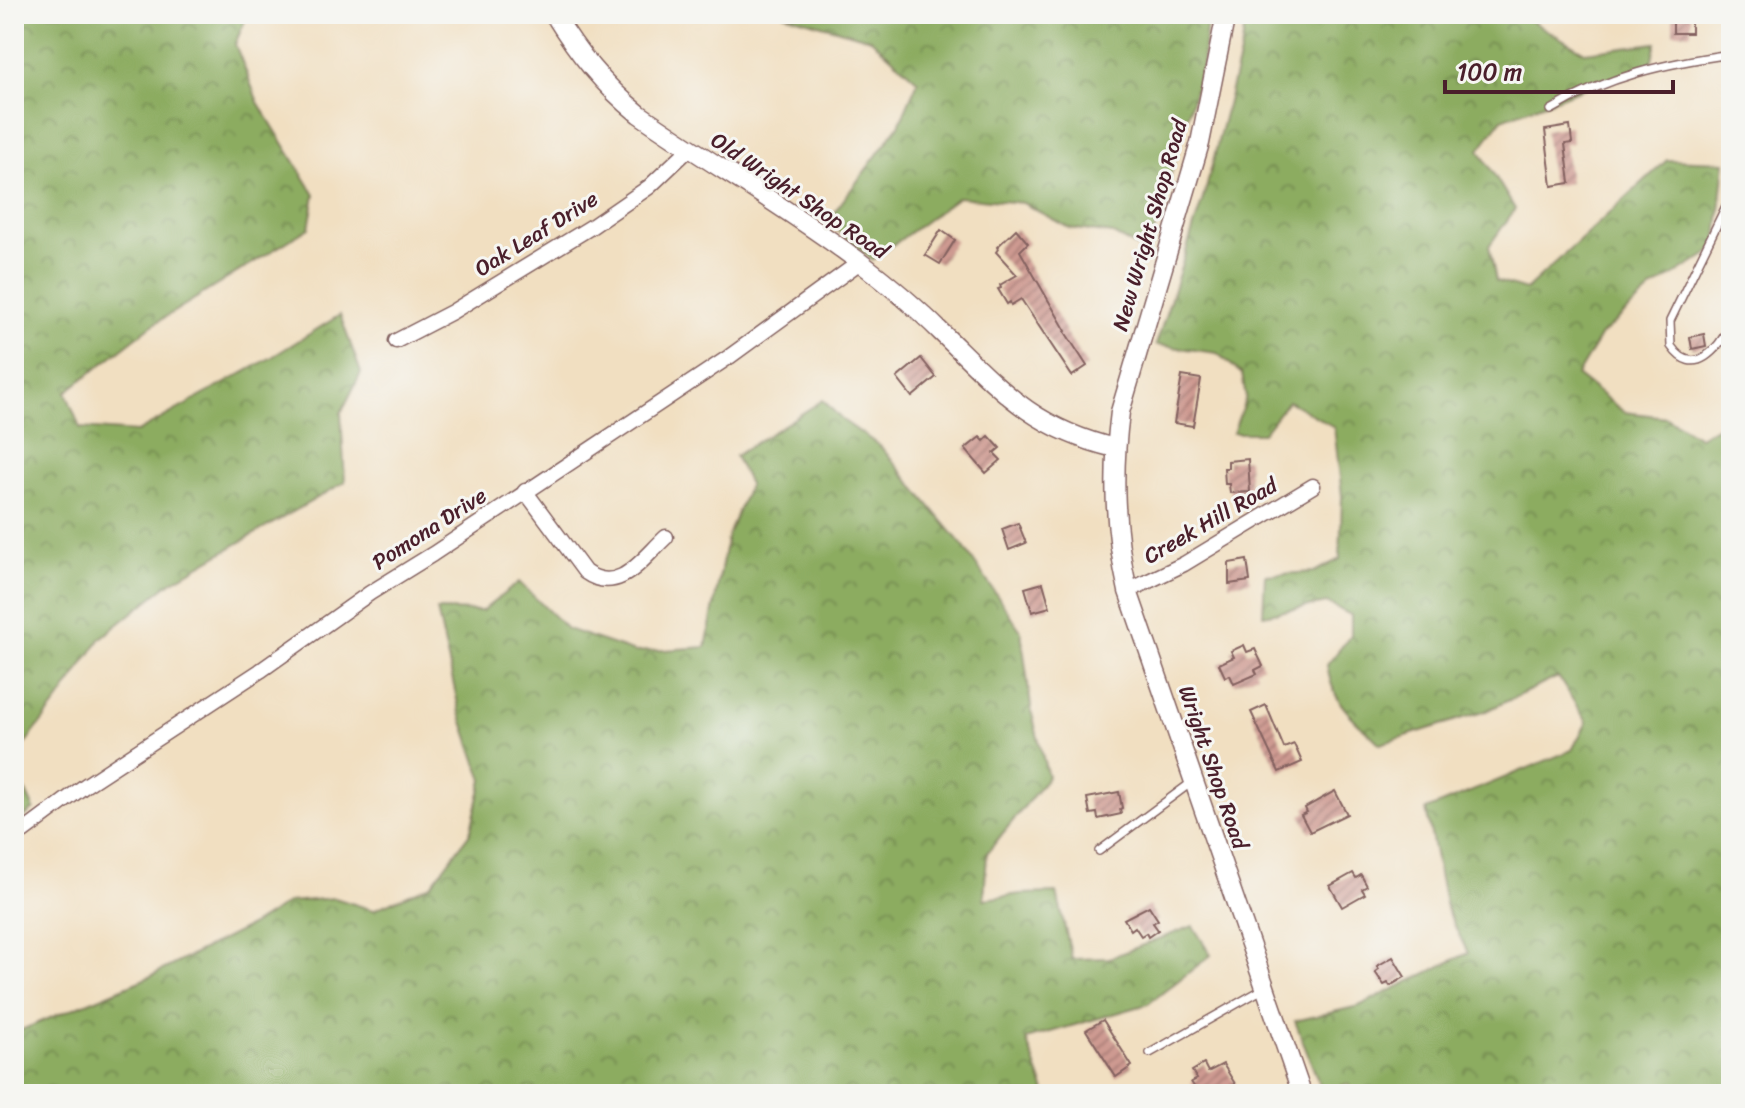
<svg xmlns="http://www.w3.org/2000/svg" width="1745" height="1108" font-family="Sriracha,sans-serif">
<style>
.forest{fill:url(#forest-crowns);stroke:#6b6646;stroke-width:2}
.building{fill:url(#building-hatch)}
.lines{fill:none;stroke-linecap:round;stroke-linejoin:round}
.service-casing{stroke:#846260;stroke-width:10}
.minor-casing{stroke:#846260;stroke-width:17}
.tertiary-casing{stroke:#846260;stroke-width:21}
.service{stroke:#fff;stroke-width:7}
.minor{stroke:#fff;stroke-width:14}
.tertiary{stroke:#fff;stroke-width:18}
.labels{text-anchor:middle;stroke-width:6;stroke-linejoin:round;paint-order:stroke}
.street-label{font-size:22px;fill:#4a1f2b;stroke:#f6f6f2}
</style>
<defs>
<pattern id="forest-crowns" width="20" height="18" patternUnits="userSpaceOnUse" patternTransform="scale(2)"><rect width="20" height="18" fill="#8cac61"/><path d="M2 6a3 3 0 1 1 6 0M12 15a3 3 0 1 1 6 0" fill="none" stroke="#748b50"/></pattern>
<pattern id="building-hatch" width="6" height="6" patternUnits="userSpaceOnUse" patternTransform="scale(2)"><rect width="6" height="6" fill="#ce9a91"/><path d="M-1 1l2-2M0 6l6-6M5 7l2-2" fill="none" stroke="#a97d77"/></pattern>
</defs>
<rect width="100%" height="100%" fill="#f6f6f2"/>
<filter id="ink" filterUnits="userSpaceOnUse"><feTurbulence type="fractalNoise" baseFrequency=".0125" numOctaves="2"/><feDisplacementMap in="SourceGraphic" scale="16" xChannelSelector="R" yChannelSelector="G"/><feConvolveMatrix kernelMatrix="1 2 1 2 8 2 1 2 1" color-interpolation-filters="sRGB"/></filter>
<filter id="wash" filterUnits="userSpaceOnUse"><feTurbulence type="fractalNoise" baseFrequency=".006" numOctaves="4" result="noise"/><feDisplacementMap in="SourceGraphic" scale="32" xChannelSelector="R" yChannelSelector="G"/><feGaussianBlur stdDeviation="1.8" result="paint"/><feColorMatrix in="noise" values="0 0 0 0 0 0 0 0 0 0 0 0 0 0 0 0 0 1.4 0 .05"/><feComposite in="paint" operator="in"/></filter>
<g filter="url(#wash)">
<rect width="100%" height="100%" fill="#f1dfc1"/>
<g class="forest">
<path d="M14,14H267L246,18L235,44L258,102L315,195L309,228L151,326L66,392L80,428L137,432L272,357L340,315L361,373L341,413L345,482L171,582L101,638L59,700L14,758Z"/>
<path d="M783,14H1208L1202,66L1148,253L1113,234L1069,228L1023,203L958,197L873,260L827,222L899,125L918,81L871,39Z"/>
<path d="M1246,14H1330V18L1344,14H1519L1585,52L1656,43L1651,63L1502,119L1479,150L1515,209L1489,246L1496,281L1526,290L1667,160L1725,162L1716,249L1652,289L1601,335L1577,375L1624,412L1666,417L1699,437L1731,418V1094H1517L1484,1085L1464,1094H1354L1348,1084L1322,1091L1295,1021L1359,1006L1468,953L1446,908L1426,810L1572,750L1587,722L1558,677L1486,711L1380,744C1352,716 1333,706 1327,665L1351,635V615L1327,603L1263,615L1265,575L1314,572L1340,559L1342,496L1334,427L1288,401L1263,433H1233L1246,397L1242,374L1217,353L1156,345L1206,189L1242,46Z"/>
<path d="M823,400L841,419L881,447L964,547L1021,631L1032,714L1048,777L987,853L984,899L1021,894L1057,893L1072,959L1109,958L1193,926L1211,955L1148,1004L1026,1039L1046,1094H14V1033L147,978L252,925L289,902L335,898L373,910L431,885L470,833L483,780L460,713L437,610L482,611L519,582L567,629L635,652L706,647L727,538L749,484L735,456Z"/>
<path d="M14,766L34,809L14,825Z"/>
</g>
<g id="blocks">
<g class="building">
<rect x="1673" y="14" width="18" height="19"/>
<path d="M1570,126L1572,143L1565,144L1570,183L1552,186L1545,130Z"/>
<path d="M1016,229L1028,243L1020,251L1066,331L1065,332L1087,366L1072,376L1021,299L1011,305L1010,302L1007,304L998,289L1001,288L1000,285L1017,275L996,252L998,249L997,247Z"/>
<path d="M941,230L955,240L940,264L925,255Z"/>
<path d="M1704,334L1706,346L1692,349L1690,337Z"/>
<path d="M921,358L936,377L912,397L897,378Z"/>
<path d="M1182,376L1201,379L1193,426L1174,423Z"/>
<path d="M989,436L1000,448L994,453L1001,460L986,473L965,449L980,437L984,441Z"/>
<path d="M1248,459L1250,492L1230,493L1229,484H1225L1224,468H1228V461Z"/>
<path d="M1018,523L1026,543L1009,550L1002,529Z"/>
<path d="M1247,560L1250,581L1229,584V563Z"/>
<path d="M1043,583L1050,607L1032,612L1025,588Z"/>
<path d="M1244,645L1247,652L1255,649L1263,666L1255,670L1257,674L1234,684L1230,675L1225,677L1219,664L1234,657L1231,651Z"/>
<path d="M1266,705L1284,748L1294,744L1302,762L1279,772L1251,712Z"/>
<path d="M1335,791L1347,814L1310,832L1301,815L1307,812L1305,808Z"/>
<path d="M1119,792L1122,808L1120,809L1121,814L1098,819L1097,813L1090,814L1087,798Z"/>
<path d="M1353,873L1356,878L1361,875L1367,886L1362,889L1365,894L1342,907L1330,886Z"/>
<path d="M1149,906L1158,920L1153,923L1158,930L1148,937L1146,933L1141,936L1135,927L1131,930L1124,919Z"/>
<path d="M1393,957L1405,977L1390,986L1388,983L1384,985L1375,972L1379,969L1377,966Z"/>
<path d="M1103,1020L1132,1066L1116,1077L1086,1030Z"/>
<path d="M1204,1064L1208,1072L1223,1064L1237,1087L1224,1094H1199L1191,1082L1197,1079L1192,1071Z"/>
</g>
</g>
</g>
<g filter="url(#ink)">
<use href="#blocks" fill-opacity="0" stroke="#846260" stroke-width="2"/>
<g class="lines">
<defs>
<g id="service">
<path d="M1551,110C1607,76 1667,63 1731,54"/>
<path d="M1731,196L1670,321L1671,346C1694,380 1719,348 1731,324"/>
<path d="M1099,851L1192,782"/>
<path d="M1150,1053L1263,989"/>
</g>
<g id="minor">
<path d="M1730,82L1731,14"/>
<path d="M396,341L452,312L591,227L649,187L689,149"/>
<path d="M525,491L585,572C619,596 642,559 666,537"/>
<path d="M1128,591L1184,564L1313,486"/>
<path d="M23,832L86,785L260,671L370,593L433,554L729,357L860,262"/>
</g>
<g id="tertiary">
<path d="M554,14C578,53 603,85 639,114C711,164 787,207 857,260C886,282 915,306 941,332C999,388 1032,428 1115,448"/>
<path d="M1226,14L1200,143L1120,412C1112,474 1114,530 1128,591L1302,1094"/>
</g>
</defs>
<use href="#service" class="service-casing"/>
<use href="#minor" class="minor-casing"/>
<use href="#tertiary" class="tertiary-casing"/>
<use href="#service" class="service"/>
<use href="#minor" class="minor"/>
<use href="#tertiary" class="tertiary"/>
</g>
</g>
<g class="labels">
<g class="street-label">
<text transform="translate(800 195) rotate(34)" y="8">Old Wright Shop Road</text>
<text transform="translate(1149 225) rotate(-74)" y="8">New Wright Shop Road</text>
<text transform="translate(536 233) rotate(-32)" y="8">Oak Leaf Drive</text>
<text transform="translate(1210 520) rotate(-30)" y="8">Creek Hill Road</text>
<text transform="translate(429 528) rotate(-33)" y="8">Pomona Drive</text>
<text transform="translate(1214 767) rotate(71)" y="8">Wright Shop Road</text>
</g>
</g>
<rect width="1745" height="1108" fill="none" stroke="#f6f6f2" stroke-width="48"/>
<path d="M1445 80v12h228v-12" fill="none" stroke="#4a1f2b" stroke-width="4"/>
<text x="1457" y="80" font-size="24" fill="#4a1f2b" stroke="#f6f6f2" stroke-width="6" paint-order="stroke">100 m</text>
</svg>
